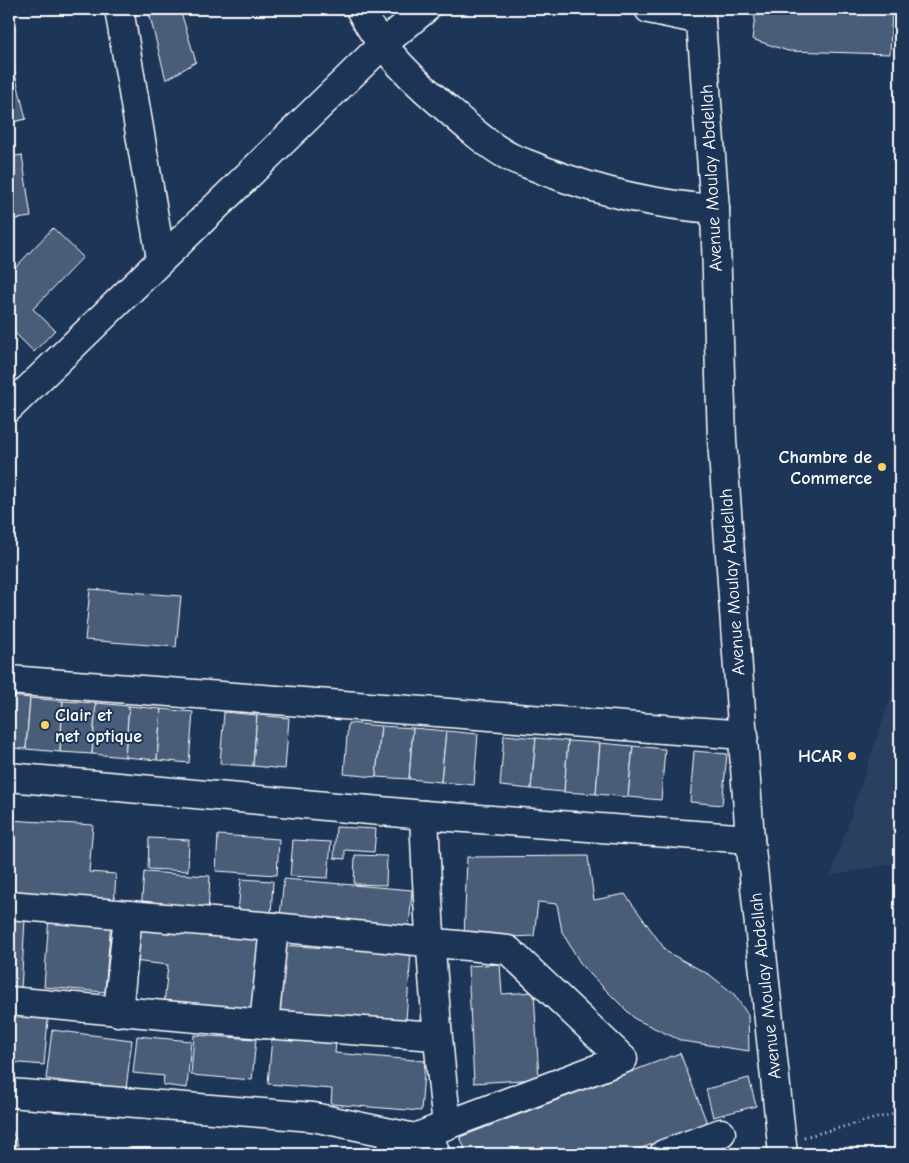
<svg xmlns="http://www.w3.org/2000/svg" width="909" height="1163" viewBox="0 0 909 1163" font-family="'Comic Neue',sans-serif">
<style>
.built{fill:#2a4161}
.building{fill:#4a5d79;stroke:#fff}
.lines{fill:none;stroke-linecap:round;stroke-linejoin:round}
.minor-casing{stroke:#fff;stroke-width:31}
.major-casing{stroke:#fff;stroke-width:31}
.path{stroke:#fff;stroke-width:3;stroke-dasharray:1 4;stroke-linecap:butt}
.minor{stroke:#1d3557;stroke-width:28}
.major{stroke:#1d3557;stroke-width:28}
.poi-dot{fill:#ffd166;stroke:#1d3557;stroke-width:2}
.labels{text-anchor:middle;stroke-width:4;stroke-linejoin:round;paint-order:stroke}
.street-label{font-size:18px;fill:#fff;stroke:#1d3557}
.poi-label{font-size:18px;font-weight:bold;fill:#fff;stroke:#1d3557;text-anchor:end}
</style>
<rect width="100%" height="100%" fill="#1d3557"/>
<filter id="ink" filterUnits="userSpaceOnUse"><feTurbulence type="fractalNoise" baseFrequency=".02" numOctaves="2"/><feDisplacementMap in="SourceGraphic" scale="10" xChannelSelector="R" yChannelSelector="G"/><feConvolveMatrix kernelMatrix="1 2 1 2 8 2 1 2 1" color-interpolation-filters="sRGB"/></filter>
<g filter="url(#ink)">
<path class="built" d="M900 669V862L831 876 859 790Z"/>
<g class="building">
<path d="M148 9H180L196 62 166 80Z"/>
<path d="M756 9H892L890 54 788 51 752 39Z"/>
<path d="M9 49 26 119 9 123Z"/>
<path d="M22 155 31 217 9 220V157Z"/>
<path d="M53 228 83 257 33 309 55 330 34 352 9 327V274Z"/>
<path d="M90 589 181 596 176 647 85 640Z"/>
<path d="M9 696 30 698 26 749 9 748Z"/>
<path d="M30 698 63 701 60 752 26 749Z"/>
<path d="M63 701 96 703 92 754 60 752Z"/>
<path d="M96 703 129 706 125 757 92 754Z"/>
<path d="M129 706 161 709 157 760 125 757Z"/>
<path d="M161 709 193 712 189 763 157 760Z"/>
<path d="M224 712 257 715 253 766 220 764Z"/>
<path d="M257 715 289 718 285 769 253 766Z"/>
<path d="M348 723 381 726 376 777 344 774Z"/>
<path d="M381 726 413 728 409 779 376 777Z"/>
<path d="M413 728 446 731 441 782 409 779Z"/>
<path d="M446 731 478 734 474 785 441 782Z"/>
<path d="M504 735 536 738 531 789 500 786Z"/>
<path d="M536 738 568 741 564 792 531 789Z"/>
<path d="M568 741 600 743 596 794 564 792Z"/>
<path d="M600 743 633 746 628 797 596 794Z"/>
<path d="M633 746 665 749 661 800 628 797Z"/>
<path d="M694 751 727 754 722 805 690 802Z"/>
<path d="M9 820 93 825 89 872 116 874 114 906 9 896Z"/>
<path d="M336 827 376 829 374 852 345 850V859L334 858Z"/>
<path d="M218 835 279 839 277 875 216 871Z"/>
<path d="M149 838 189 840 188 871 148 869Z"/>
<path d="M293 840 331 842 328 878 290 876Z"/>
<path d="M355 855 387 856 386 885 354 884Z"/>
<path d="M588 856 594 900 625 894 667 952 710 975 734 994 748 1015 749 1051 682 1041 635 1019 582 966 562 932 557 904 538 902 534 936 464 939 467 857Z"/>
<path d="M144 872 210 876 208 914 141 911Z"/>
<path d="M241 879 273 881 271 915 238 913Z"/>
<path d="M284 879 412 890 409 928 280 916Z"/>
<path d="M49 916 111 921 105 992 44 987Z"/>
<path d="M9 918 25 919 21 990 9 989Z"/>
<path d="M136 924 268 937 260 1014 164 1005 168 965 133 961Z"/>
<path d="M279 945 411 953 406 1020 274 1012Z"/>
<path d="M500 964 502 994 534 992 539 1079 474 1083 468 966Z"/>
<path d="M9 1015 48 1019 44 1065 9 1062Z"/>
<path d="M52 1030 132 1040 126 1089 46 1079Z"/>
<path d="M194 1035 256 1039 252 1080 191 1075Z"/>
<path d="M137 1036 191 1041 187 1088 163 1085 164 1076 133 1073Z"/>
<path d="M272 1037 336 1042 335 1053 425 1061 421 1111 331 1104 332 1089 268 1084Z"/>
<path d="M680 1053 707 1123 626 1154H467L460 1137Z"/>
<path d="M749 1078 756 1106 713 1117 706 1089Z"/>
<path d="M9 1124 18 1145 9 1148 11 1154H9Z"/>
</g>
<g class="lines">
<g class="minor-casing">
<g id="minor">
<path d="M119 9 161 259"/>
<path d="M360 9C377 44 409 76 438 101 460 120 484 143 510 157 521 162 534 166 545 171 600 192 656 205 715 209"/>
<path d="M649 9 701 20"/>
<path d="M9 408 383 44 425 9"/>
<path d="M9 680 744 735"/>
<path d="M9 777 424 815 750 839"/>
<path d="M9 905 274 927 508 950 623 1059 447 1125"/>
<path d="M9 1001 264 1024 436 1036"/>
<path d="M118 1012 128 915"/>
<path d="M264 1024 274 927"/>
<path d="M10 1093 313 1117 415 1138"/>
<path d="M428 1133 436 1154"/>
<path d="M389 1154 415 1138 447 1125C435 1022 428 919 424 815"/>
<path d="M664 1154 721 1133"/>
</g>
</g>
<g class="major-casing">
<path id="major" d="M700 9 715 209 722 440 750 839 783 1154"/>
</g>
<path class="path" d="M804 1137 900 1112"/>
<use href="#minor" class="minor"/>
<use href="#major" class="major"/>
</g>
</g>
<g class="poi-dot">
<circle cx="882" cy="467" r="5"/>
<circle cx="45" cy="725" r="5"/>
<circle cx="852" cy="756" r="5"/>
</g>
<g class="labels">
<g class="street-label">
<text transform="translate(711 178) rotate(-93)" y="6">Avenue Moulay Abdellah</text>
<text transform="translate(732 582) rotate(-94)" y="6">Avenue Moulay Abdellah</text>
<text transform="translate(765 986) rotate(-96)" y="6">Avenue Moulay Abdellah</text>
</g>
<g class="poi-label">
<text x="872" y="463">Chambre de<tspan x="872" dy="21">Commerce</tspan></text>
<text x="55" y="721" text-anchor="start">Clair et<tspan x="55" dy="21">net optique</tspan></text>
<text x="842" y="762">HCAR</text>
</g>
</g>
<rect width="909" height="1163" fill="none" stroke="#1d3557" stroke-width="30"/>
<rect x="15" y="15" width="879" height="1133" fill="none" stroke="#fff" stroke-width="2" filter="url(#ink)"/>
</svg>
